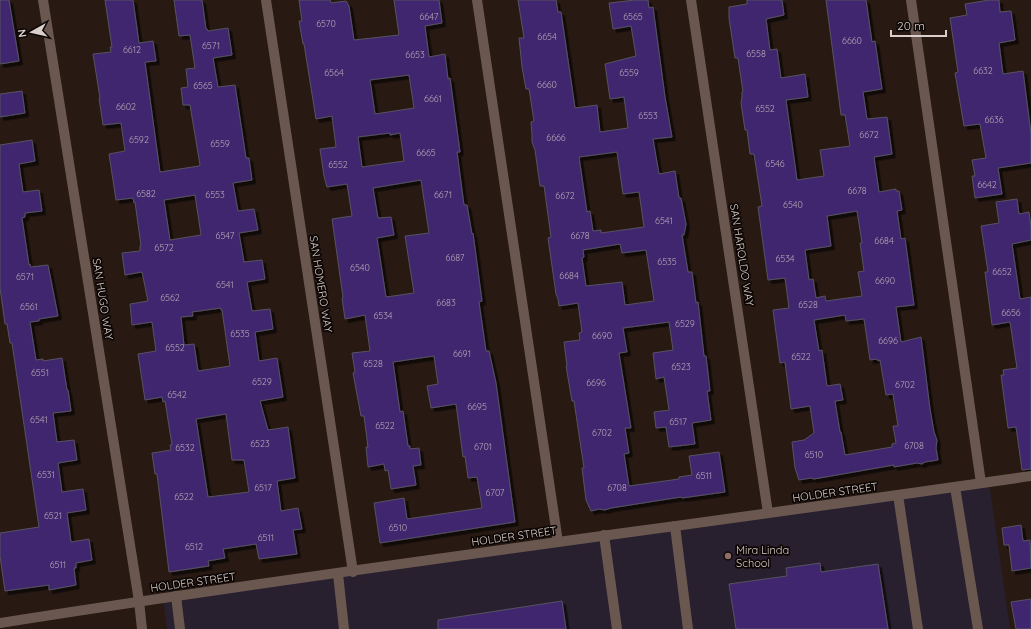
<svg xmlns="http://www.w3.org/2000/svg" width="1031" height="629" viewBox="0 0 1031 629" font-family="Quicksand,sans-serif">
<style>
.commercial{fill:#29202f}
.building{fill:#41276e;stroke:#565262;fill-rule:evenodd;filter:url(#shadow)}
.lines{fill:none;stroke-linecap:round;stroke-linejoin:round}
.minor{stroke:#6a5850;stroke-width:10}
.education-dot{fill:#8d6e63;stroke:#0c0604;stroke-width:1.5}
.labels{text-anchor:middle;stroke-width:3.5;stroke-linejoin:round;paint-order:stroke}
.number-label{font-size:9px;fill:#b4a5b4}
.street-label{font-size:11px;fill:#dacfcb;stroke:#0c0604}
.poi-label{font-size:11px;fill:#dacfcb;stroke:#0c0604;text-anchor:start}
</style>
<defs>
<filter id="shadow"><feDropShadow dx="3.5" dy="3.5" stdDeviation="0" flood-color="#0009"/></filter>
</defs>
<rect width="100%" height="100%" fill="#281913"/>
<path class="commercial" d="M989 482 1010 629H167L163 598Z"/>
<g class="building">
<path d="M0 0H9L19 61 0 64Z"/>
<path d="M105 0H133L139 43 153 41 156 61 145 62 160 172 199 166 200 165 190 105H183L181 88 188 87 186 69 195 68 190 35 179 36 174 0H202L206 29H207L208 31 228 28 232 55 213 58 218 87 235 85 246 158H249L252 180 233 183 238 211 254 209 258 230 239 233 244 262 262 260 265 279 247 282 252 311 270 309 273 329 255 332 259 361 277 358 283 397 260 401 268 430 288 427 295 478 277 481 281 511 298 508 302 529 293 530 297 554 259 559 256 544 223 549 225 558 208 561 209 566 169 572 157 474H155L152 453 171 450 170 445H172L165 401 163 402 162 397 145 400 138 354 156 351 152 322 132 325 130 304 148 301 142 272 125 275 122 253 140 251V246H141L135 202 134 203 133 198 116 200 109 154 125 151 121 123 103 125 99 98H100L93 54 111 52 110 47H112ZM195 195 201 235 170 240 164 200ZM221 308V310H222L230 366 198 371 194 344 184 345 181 317 193 316 192 312ZM226 414 232 460H244L249 492 208 497 196 419Z"/>
<path d="M299 0H330L331 3 346 1 349 6 354 40 399 35 394 0H439L442 23 425 26 429 57 445 54 448 79 450 78 460 152H457L464 205H467L472 234 473 233 482 301 479 302 486 351H489L496 383 515 522 380 543 374 503 404 498 407 519 482 508 477 477 468 478 465 456 463 457 456 404 431 408 427 386 438 384 434 356 393 362 400 412 403 411 408 446H410V449L419 448 421 465 413 466 416 485 391 489 388 470 385 471 384 464 368 467 366 447H368L364 416H361L353 373 355 372 352 353 370 351 365 315 345 319 342 298 343 297 332 219 352 216 347 184 327 187 324 176 320 149 336 147 332 116 316 119 304 44H303L299 21H302ZM409 75 414 108 375 114 370 80ZM390 133V135L400 133 404 161 362 167 358 137ZM421 180 429 233 405 236 414 293 386 297 377 238 394 235 391 217 378 218 373 188Z"/>
<path d="M518 0H556L558 12H561L575 108 597 105 600 132 628 128 624 97 610 99 605 64 636 56 631 26 613 29 609 3 635 0H648L649 8 653 7 665 97 672 137 653 139 659 174 675 171 679 198H681L686 224 684 235H682L688 272H692L696 303 698 302 704 356H706L710 391H707L711 420 692 423 695 444 669 447 666 427 656 428 654 412 669 410 664 377 656 379 653 353 673 350 669 322 623 328 627 352 619 353 631 428H625L629 453 624 454 629 486 679 479V477L692 475 689 456 719 452 725 492 682 498 681 497 611 508 605 510 599 509 591 511 586 500 582 468H584L574 401H572L566 366H567L564 342 580 340 579 333 582 332 578 303 559 306 558 299 556 294 548 238 551 237 544 186H540L535 150 532 142V134L531 122 534 121 529 89H526L522 67 519 38H524ZM617 152 623 194 639 192 644 227 601 233V230L593 231 590 211 587 212 579 157ZM620 244 622 253 646 250 654 301 625 305 622 282 586 286 582 258 584 257 583 250Z"/>
<path d="M747 0H782L784 15 766 19 770 50 777 49 781 78 805 74 808 97 786 100 797 180 824 176 820 150 850 146 845 115H841L826 0H866L872 42 875 41 882 89 863 92 867 119 887 117 892 154 874 157 879 192 896 189V191H899L902 210 897 211 901 239 905 238 914 305 896 307 901 342 921 337 930 409 934 432 937 440 936 448 938 460 925 462 922 464 917 463 894 467V465L814 479 811 478 799 480 795 468 792 442 804 440 814 433 810 406 791 409 785 362 780 363 773 310 789 308 785 278 768 280 758 207 762 206 754 154H750L747 130H745L741 103 742 97V92H743L738 58H735L729 18V7L747 4ZM857 211 862 243H860L864 271 858 272 862 296 826 301 825 296 816 298 813 279 809 280 805 250 831 246 827 216ZM845 315 846 321 864 319 870 360 877 359 878 361 880 360 886 395 893 394 898 426H893L896 443 892 444V447L845 455 841 432H840L835 401 843 400 840 384 827 386 822 350 819 351 814 320Z"/>
<path d="M989 0H999L1000 12 1011 11 1015 40 999 43 1003 74 1023 71 1031 134V163L998 168 1002 194 975 198 972 176H975L972 160 986 158 980 124 964 126 955 73 958 72 950 18 967 15 965 4Z"/>
<path d="M22 91 25 113 0 117V94Z"/>
<path d="M32 140 35 161 19 164 23 192 39 190 42 211 25 213V217L22 218 29 265 30 264 31 267 48 265 58 316 39 319V321L30 322 36 360 43 359V361L62 358 67 390H68L71 411 53 413 57 442 74 440 77 460 58 463 62 492 83 489 86 510 67 513 71 542 89 539 92 560 76 563V568H74L76 585 49 590V585L5 591 0 556V533L39 527 12 343H10L7 324H5L0 288V145Z"/>
<path d="M1017 199 1019 214 1029 212 1031 227V240L1012 244 1020 299 1031 297V469L1022 470 1016 427 1008 428 1001 375H1004L1003 370 1017 368 1010 322 992 325 985 272H988L981 226 999 223 996 202Z"/>
<path d="M1021 525 1023 541 1030 540 1031 568 1012 571 1009 545H1004L1002 528Z"/>
<path d="M820 563 821 572 878 564 888 629H736L729 584 787 576 786 568Z"/>
<path d="M1031 599V629H1016L1011 602Z"/>
<path d="M562 601 566 629H438V620Z"/>
</g>
<g class="lines">
<g class="minor">
<path d="M43 0 139 601 142 629"/>
<path d="M266 0 353 572"/>
<path d="M477 0 558 542"/>
<path d="M691 0 768 513"/>
<path d="M911 0 981 483"/>
<path d="M955 487 978 629"/>
<path d="M898 495 918 629"/>
<path d="M675 526 688 629"/>
<path d="M604 535 617 629"/>
<path d="M338 574 344 629"/>
<path d="M176 596 180 629"/>
<path d="M0 623C343 569 687 526 1031 476"/>
</g>
</g>
<circle class="education-dot" cx="728" cy="556" r="4"/>
<g class="labels">
<g class="number-label">
<text x="429" y="20">6647</text>
<text x="633" y="20">6565</text>
<text x="326" y="27">6570</text>
<text x="547" y="40">6654</text>
<text x="852" y="44">6660</text>
<text x="211" y="49">6571</text>
<text x="132" y="53">6612</text>
<text x="756" y="57">6558</text>
<text x="415" y="58">6653</text>
<text x="983" y="74">6632</text>
<text x="334" y="76">6564</text>
<text x="629" y="76">6559</text>
<text x="547" y="88">6660</text>
<text x="203" y="89">6565</text>
<text x="433" y="102">6661</text>
<text x="126" y="110">6602</text>
<text x="765" y="112">6552</text>
<text x="648" y="119">6553</text>
<text x="994" y="123">6636</text>
<text x="869" y="138">6672</text>
<text x="556" y="141">6666</text>
<text x="139" y="143">6592</text>
<text x="220" y="147">6559</text>
<text x="426" y="156">6665</text>
<text x="775" y="167">6546</text>
<text x="338" y="168">6552</text>
<text x="987" y="188">6642</text>
<text x="857" y="194">6678</text>
<text x="146" y="197">6582</text>
<text x="215" y="198">6553</text>
<text x="443" y="198">6671</text>
<text x="565" y="199">6672</text>
<text x="793" y="208">6540</text>
<text x="664" y="224">6541</text>
<text x="225" y="239">6547</text>
<text x="580" y="239">6678</text>
<text x="884" y="244">6684</text>
<text x="164" y="251">6572</text>
<text x="455" y="261">6687</text>
<text x="785" y="262">6534</text>
<text x="667" y="265">6535</text>
<text x="360" y="271">6540</text>
<text x="1002" y="275">6652</text>
<text x="569" y="279">6684</text>
<text x="25" y="280">6571</text>
<text x="885" y="284">6690</text>
<text x="225" y="288">6541</text>
<text x="170" y="301">6562</text>
<text x="446" y="306">6683</text>
<text x="808" y="308">6528</text>
<text x="29" y="310">6561</text>
<text x="1011" y="316">6656</text>
<text x="383" y="319">6534</text>
<text x="685" y="327">6529</text>
<text x="240" y="337">6535</text>
<text x="602" y="339">6690</text>
<text x="888" y="344">6696</text>
<text x="175" y="351">6552</text>
<text x="462" y="357">6691</text>
<text x="801" y="360">6522</text>
<text x="373" y="367">6528</text>
<text x="681" y="370">6523</text>
<text x="40" y="376">6551</text>
<text x="262" y="385">6529</text>
<text x="596" y="386">6696</text>
<text x="905" y="388">6702</text>
<text x="177" y="398">6542</text>
<text x="477" y="410">6695</text>
<text x="39" y="423">6541</text>
<text x="678" y="425">6517</text>
<text x="385" y="429">6522</text>
<text x="602" y="436">6702</text>
<text x="260" y="447">6523</text>
<text x="914" y="449">6708</text>
<text x="483" y="450">6701</text>
<text x="185" y="451">6532</text>
<text x="814" y="458">6510</text>
<text x="46" y="478">6531</text>
<text x="704" y="479">6511</text>
<text x="263" y="491">6517</text>
<text x="617" y="491">6708</text>
<text x="495" y="496">6707</text>
<text x="184" y="500">6522</text>
<text x="53" y="519">6521</text>
<text x="398" y="531">6510</text>
<text x="266" y="541">6511</text>
<text x="194" y="550">6512</text>
<text x="58" y="568">6511</text>
</g>
<g class="street-label">
<text transform="translate(742 255) rotate(81)" y="4">SAN HAROLDO WAY</text>
<text transform="translate(321 284) rotate(81)" y="4">SAN HOMERO WAY</text>
<text transform="translate(103 299) rotate(81)" y="4">SAN HUGO WAY</text>
<text transform="translate(835 492) rotate(-8)" y="4">HOLDER STREET</text>
<text transform="translate(514 536) rotate(-8)" y="4">HOLDER STREET</text>
<text transform="translate(193 582) rotate(-8)" y="4">HOLDER STREET</text>
</g>
<g class="poi-label">
<text x="736" y="554">Mira Linda<tspan x="736" dy="13">School</tspan></text>
</g>
</g>
<g transform="translate(32 32) rotate(262)" stroke="#0c0604" stroke-width="3" paint-order="stroke">
<path d="M0-3L7 15L0 10L-7 15Z" fill="#dacfcb"/>
<text y="-6" font-size="11" font-weight="bold" text-anchor="middle" fill="#dacfcb">N</text>
</g>
<path d="M891 30v6h55v-6" fill="none" stroke="#dacfcb" stroke-width="2"/>
<text x="897" y="30" font-size="12" fill="#dacfcb" stroke="#0c0604" stroke-width="3" paint-order="stroke">20 m</text>
</svg>
